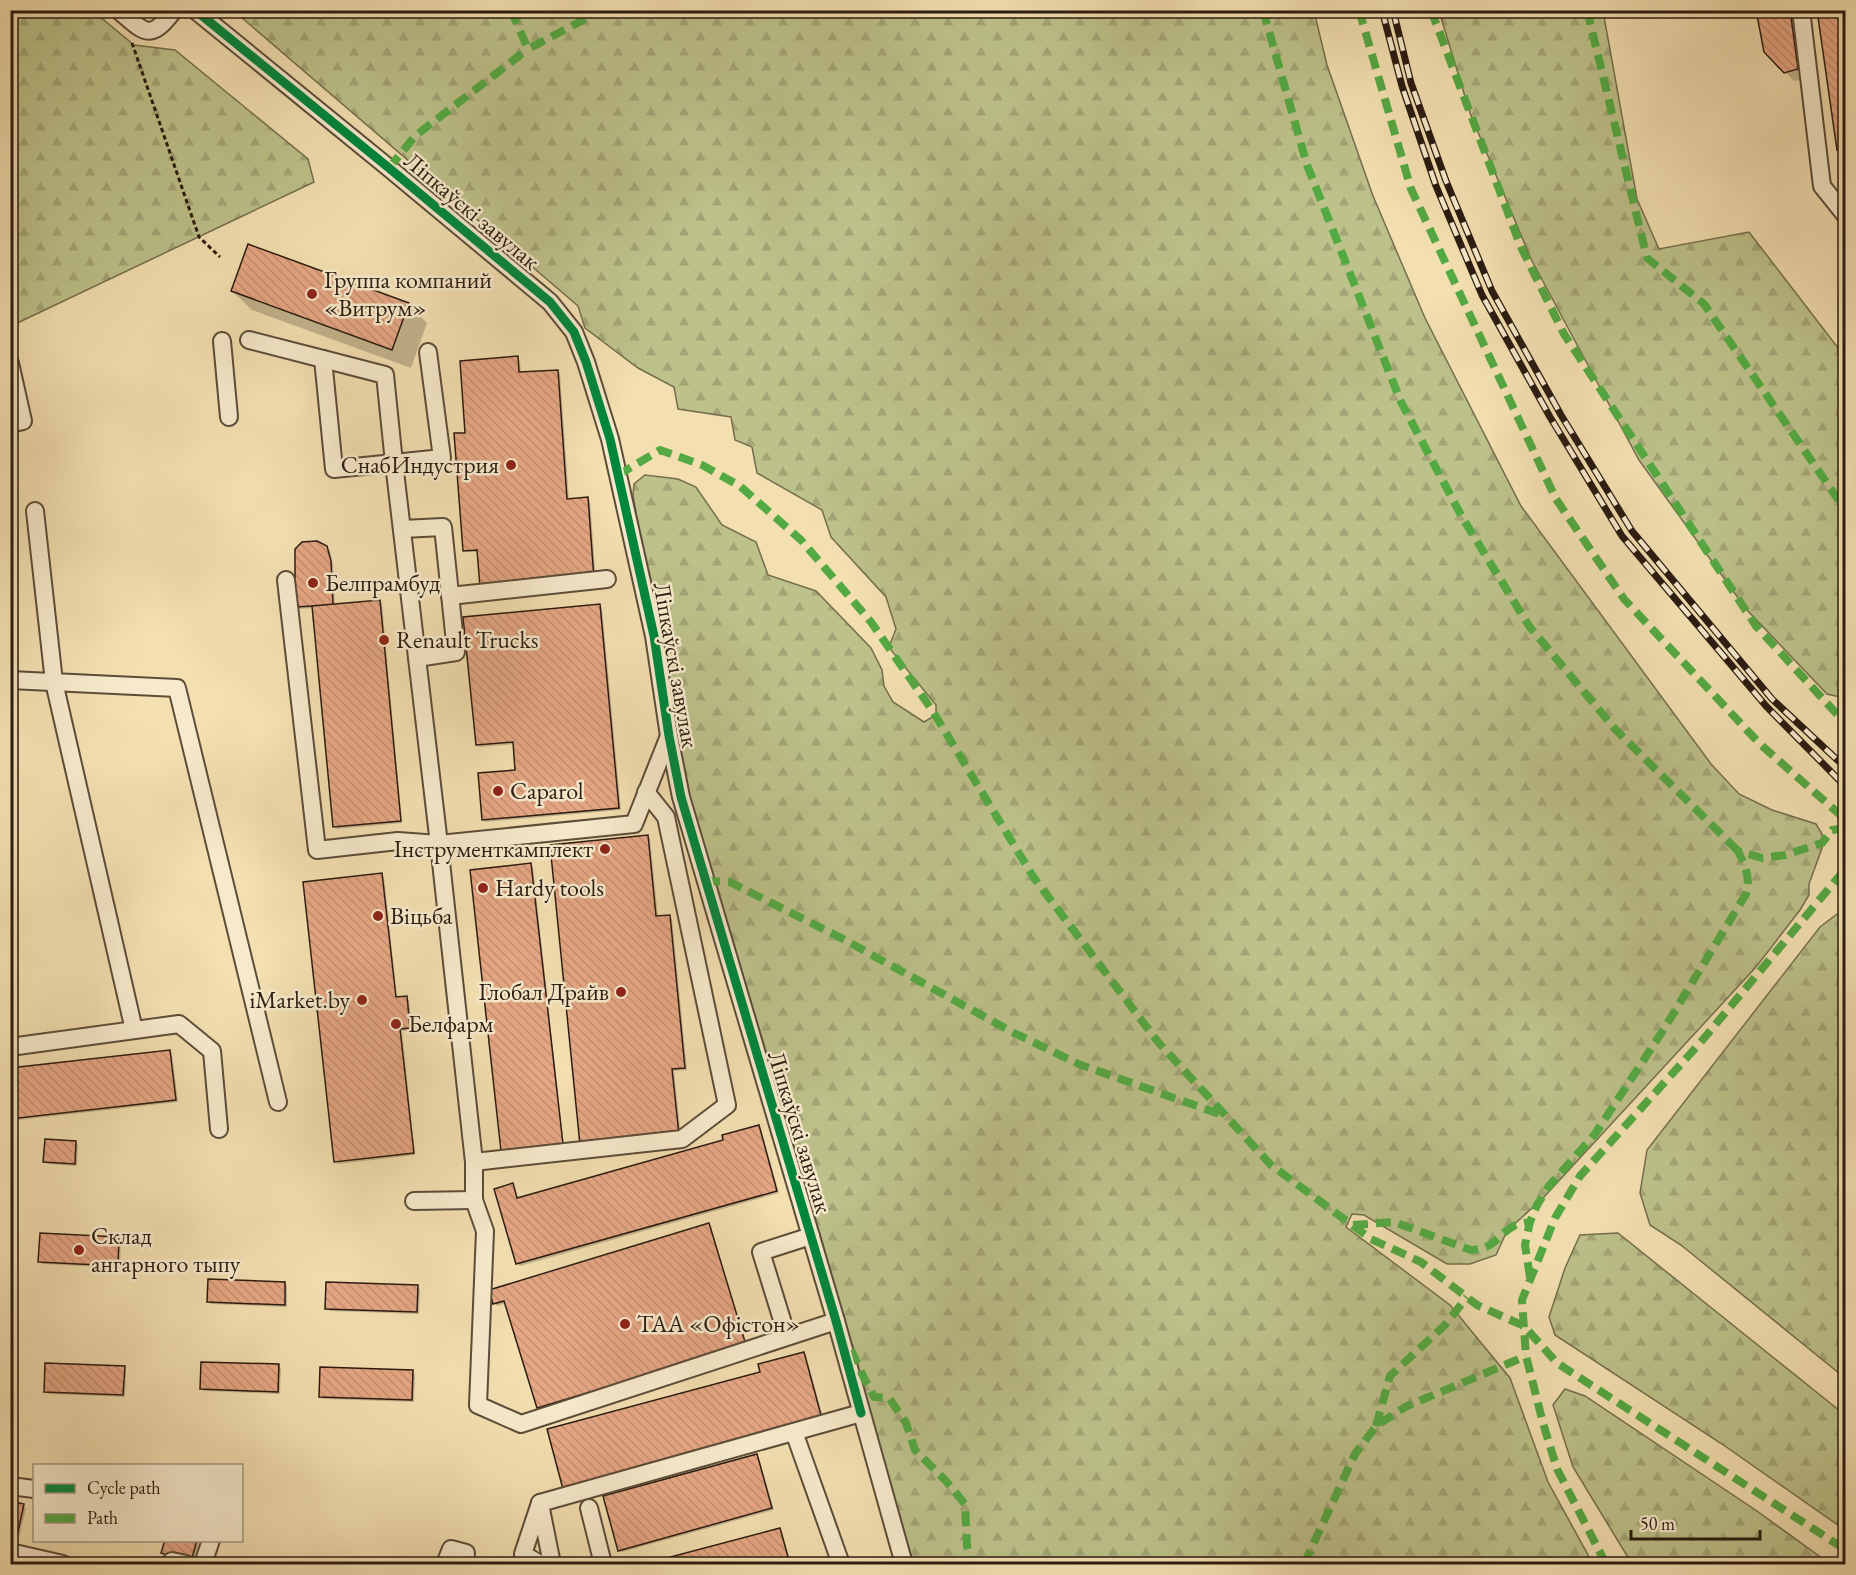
<svg xmlns="http://www.w3.org/2000/svg" width="1856" height="1575" viewBox="0 0 1856 1575" font-family="'EB Garamond',serif">
<style>
.forest{fill:url(#forest-firs);stroke:#746e4d;stroke-width:1.5}
.shadow{fill:#0003}
.building{fill:url(#building-back-hatch);stroke:#2a1b10;stroke-width:1.5}
.lines{fill:none;stroke-linecap:round;stroke-linejoin:round}
.minor-casing{stroke:#5c4c38;stroke-width:20}
.path{stroke:#2a1b10;stroke-width:3;stroke-dasharray:4.5 3;stroke-linecap:butt}
.minor{stroke:#f7eacc;stroke-width:16}
.rail-casing{stroke:#2a1b10;stroke-width:7}
.rail{stroke:#f7eacc;stroke-width:4.5;stroke-dasharray:14;stroke-linecap:butt}
.quiet{stroke:#53a942;stroke-width:8;stroke-dasharray:15 8;stroke-linecap:butt}
.cycleway-casing{stroke:#f7eacc;stroke-width:13}
.cycleway{stroke:#00873e;stroke-width:9}
.poi-dot{fill:#8f2418;stroke:#f7eacc;stroke-width:2}
.labels{text-anchor:middle;stroke-width:5;stroke-linejoin:round;paint-order:stroke}
.street-label{font-size:24px;fill:#2a1b10;stroke:#f7eacc}
.poi-label{font-size:24px;fill:#2a1b10;stroke:#f7eacc;text-anchor:start}
</style>
<defs>
<pattern id="forest-firs" width="22" height="20" patternUnits="userSpaceOnUse" patternTransform="scale(1.5)"><rect width="22" height="20" fill="#bdc18a"/><path d="M5 1l3.5 6h-7zM16 11l3.5 6h-7z" fill="#a3a576"/></pattern>
<pattern id="building-back-hatch" width="6" height="6" patternUnits="userSpaceOnUse" patternTransform="scale(1.5)"><rect width="6" height="6" fill="#e6a784"/><path d="M-1 5l2 2M0 0l6 6M5-1l2 2" fill="none" stroke="#c58f71"/></pattern>
</defs>
<rect width="100%" height="100%" fill="#f3dfb0"/>
<filter id="stains"><feTurbulence type="fractalNoise" baseFrequency=".00333" numOctaves="4"/><feColorMatrix values="0 0 0 0 .2 0 0 0 0 .09 0 0 0 0 .02 0 0 0 .5 -.17"/></filter>
<radialGradient id="worn" r=".72"><stop offset=".6" stop-color="#630" stop-opacity="0"/><stop offset="1" stop-color="#630" stop-opacity=".3"/></radialGradient>
<g class="forest">
<path d="M11 10 93 11 134 45 175 50 308 159 314 182 11 326Z"/>
<path d="M234 11H1314L1327 65 1373 196 1425 318 1521 506 1711 764 1739 794 1772 810 1816 824 1822 834V848L1809 884V895L1800 910 1756 967 1544 1197 1507 1231 1496 1255 1470 1264H1447L1364 1215 1352 1214 1346 1227 1450 1305 1510 1378 1548 1482 1593 1564H911L678 760 633 495 634 484 645 475 678 479 696 487 722 525 756 542 768 575 816 591 871 648 882 670 884 686 893 702 924 722 936 715V705L891 650 890 644 896 629 886 597 831 537 822 510 757 473 752 447 735 440 731 417 678 409 674 387 638 368 585 328 578 306Z"/>
<path d="M1439 11H1603L1637 199 1659 249 1749 232 1845 357V698L1827 694 1746 609 1639 460 1531 259 1470 113Z"/>
<path d="M1845 908V1378L1681 1245 1650 1225 1640 1193 1647 1150 1820 927Z"/>
<path d="M1618 1233 1845 1415V1530L1722 1444 1555 1335 1549 1317 1565 1268 1580 1235Z"/>
<path d="M1565 1389 1585 1396 1757 1511 1830 1564H1632L1573 1467 1553 1405Z"/>
</g>
<g class="shadow">
<path d="M1757 10H1798L1807 79 1794 81 1766 52Z"/>
<path d="M1846 10V155H1844L1838 149Z"/>
<path d="M232 291 408 304 427 323 411 368 252 310Z"/>
<path d="M517 358 520 361 521 374 557 371 560 374 569 500 588 498 590 501 596 581 478 552H467L464 550 467 434Z"/>
<path d="M327 548 330 551 333 565 335 606 379 602 382 604 402 823 337 829 335 827 314 608 299 609 296 606Z"/>
<path d="M599 605 602 608 621 810 486 822 483 820 516 771 515 744 480 747 477 745Z"/>
<path d="M648 836 650 839 658 917 669 916 672 919 687 1070 674 1071 681 1137 584 1147Z"/>
<path d="M531 864 533 867 564 1147 505 1153Z"/>
<path d="M382 875 384 877 397 998H406L409 1000 412 1030 402 1031 415 1155 338 1164 336 1161Z"/>
<path d="M170 1051 172 1054 178 1102 10 1121V1069Z"/>
<path d="M758 1126 761 1129 779 1193 520 1266 517 1263 513 1185 519 1200 725 1142Z"/>
<path d="M76 1143 78 1145 77 1166 48 1164 45 1162Z"/>
<path d="M709 1225 711 1227 747 1347 540 1410 538 1407 506 1303 497 1306 495 1303Z"/>
<path d="M118 1239 121 1241 120 1268 42 1264 40 1262Z"/>
<path d="M285 1283 287 1286V1307L211 1304 208 1302Z"/>
<path d="M417 1287 420 1289 419 1314 330 1311 327 1309Z"/>
<path d="M804 1354 806 1356 823 1417 762 1373Z"/>
<path d="M278 1366 281 1368 280 1394 204 1391 202 1389Z"/>
<path d="M124 1368 126 1370 125 1397 48 1394 46 1391Z"/>
<path d="M412 1371 415 1374 414 1402 323 1399 320 1396Z"/>
<path d="M757 1455 759 1458 774 1510 622 1552 619 1550Z"/>
<path d="M10 1503 23 1506 26 1508 18 1543 10 1541Z"/>
<path d="M780 1529 782 1532 791 1564H648Z"/>
<path d="M166 1540H200L193 1563 165 1555 163 1552Z"/>
</g>
<g class="building">
<path d="M1756 10H1790L1798 69 1784 73 1764 52Z"/>
<path d="M1817 10H1846V148L1837 150Z"/>
<path d="M248 244 409 303 392 350 231 291Z"/>
<path d="M518 356 519 372 558 370 567 499 588 497 594 579 480 587 477 550 463 551 454 433H465L460 361Z"/>
<path d="M317 541 327 546 331 561 333 605 295 607V549L302 542Z"/>
<path d="M380 600 401 821 333 827 312 606Z"/>
<path d="M600 604 619 808 482 820 478 773 515 770 513 742 476 745 463 617Z"/>
<path d="M648 835 656 916 670 915 685 1068 672 1069 679 1135 580 1145 550 845Z"/>
<path d="M531 863 563 1144 501 1151 470 870Z"/>
<path d="M382 873 396 997 407 996 410 1028 400 1029 414 1153 334 1162 303 882Z"/>
<path d="M170 1050 176 1100 10 1119V1068Z"/>
<path d="M759 1125 777 1191 516 1264 494 1189 513 1183 517 1198 723 1140 722 1135Z"/>
<path d="M45 1139 76 1141 75 1164 43 1162Z"/>
<path d="M709 1223 746 1345 537 1408 504 1301 493 1304 489 1290Z"/>
<path d="M40 1233 119 1237 118 1266 38 1262Z"/>
<path d="M208 1279 285 1282V1305L207 1302Z"/>
<path d="M326 1282 418 1285 417 1312 325 1309Z"/>
<path d="M804 1352 822 1419 563 1489 547 1429 760 1372 758 1364Z"/>
<path d="M201 1362 279 1364 278 1392 200 1389Z"/>
<path d="M45 1363 125 1366 123 1395 44 1392Z"/>
<path d="M320 1367 413 1370 412 1400 319 1397Z"/>
<path d="M757 1454 772 1508 618 1551 603 1496Z"/>
<path d="M10 1501 24 1504 16 1541 10 1540Z"/>
<path d="M780 1528 790 1564H644Z"/>
<path d="M165 1540H197L191 1562 161 1553Z"/>
</g>
<g class="lines">
<g class="minor-casing">
<g id="minor">
<path d="M118 10C145 33 150 42 174 10"/>
<path d="M195 10 389 168 550 302 574 332 586 362 610 439 654 636 669 736 681 797 836 1321 904 1564"/>
<path d="M1801 10 1822 186 1846 216"/>
<path d="M249 340 323 359 334 469 394 463 439 844 474 1162V1200L485 1231 478 1405 521 1424 836 1321"/>
<path d="M222 341 229 417"/>
<path d="M323 359 385 375 394 463 442 458 428 352"/>
<path d="M10 363 23 421 10 424"/>
<path d="M35 511 54 682 134 1030"/>
<path d="M402 529 443 527 456 652 417 658"/>
<path d="M286 580 317 850 398 841 439 844 634 824 669 736"/>
<path d="M450 596 607 579"/>
<path d="M10 680 177 688 278 1102"/>
<path d="M10 1047 179 1024 212 1051 219 1129"/>
<path d="M474 1162 682 1139 727 1105 666 817 646 792"/>
<path d="M414 1201 474 1200"/>
<path d="M787 1336 761 1252 811 1236"/>
<path d="M794 1432 841 1564"/>
<path d="M10 1486 34 1489"/>
<path d="M540 1503 861 1413"/>
<path d="M540 1504 552 1564"/>
<path d="M589 1508 603 1564"/>
<path d="M10 1552 63 1564"/>
<path d="M169 1564 172 1561 186 1564"/>
<path d="M203 1564 211 1540"/>
<path d="M445 1564 451 1549 466 1553 465 1564"/>
<path d="M540 1564 523 1554 540 1503"/>
</g>
</g>
<path class="path" d="M132 43 199 237 220 257"/>
<use href="#minor" class="minor"/>
<g class="rail-casing">
<g id="rail">
<path d="M1382 10 1402 86 1436 186 1482 295 1550 417 1622 536 1766 706 1846 787"/>
<path d="M1393 10 1411 83 1446 181 1492 291 1561 415 1632 531 1772 699 1846 768"/>
</g>
</g>
<use href="#rail" class="rail"/>
<g class="quiet">
<path d="M511 10 528 49 602 10"/>
<path d="M1263 10 1307 165 1401 402 1462 517 1529 626 1615 729 1738 851"/>
<path d="M1359 10 1411 189 1556 499 1624 599 1760 744 1846 820"/>
<path d="M1431 10 1521 247 1564 334 1756 626 1846 724"/>
<path d="M1587 10 1647 258 1704 304 1846 511"/>
<path d="M389 168 415 136 528 49"/>
<path d="M618 475 660 450 702 465 740 486 801 540 871 622 932 710 1034 878 1158 1042 1271 1165 1371 1239 1421 1262 1477 1305 1524 1326 1557 1363 1846 1550"/>
<path d="M705 881 730 882 841 938 1014 1033 1081 1065 1225 1116"/>
<path d="M1353 1225 1394 1222 1471 1250C1496 1248 1494 1238 1512 1227 1517 1224 1524 1223 1530 1222"/>
<path d="M1530 1277 1525 1245 1530 1222 1537 1205 1549 1186 1595 1134 1662 1032 1746 894C1751 877 1745 866 1738 851L1762 858 1785 855 1822 843 1832 830 1846 828"/>
<path d="M851 1350 863 1376 874 1397 889 1398 906 1423 915 1450 946 1481 965 1504 967 1546 972 1564"/>
<path d="M1376 1426 1390 1376 1445 1325 1467 1297"/>
<path d="M1304 1564 1355 1454 1376 1426 1405 1407 1526 1356"/>
<path d="M1606 1564 1557 1469 1543 1423 1526 1356 1522 1300 1555 1218 1580 1176 1700 1043 1846 868"/>
</g>
<g class="cycleway-casing">
<path id="cycleway" d="M195 10 389 168 550 302 574 332 586 362 610 439 654 636 669 736 681 797 836 1321 861 1413"/>
</g>
<use href="#cycleway" class="cycleway"/>
</g>
<g class="poi-dot">
<circle cx="312" cy="294" r="6"/>
<circle cx="511" cy="465" r="6"/>
<circle cx="313" cy="583" r="6"/>
<circle cx="384" cy="640" r="6"/>
<circle cx="498" cy="791" r="6"/>
<circle cx="605" cy="849" r="6"/>
<circle cx="483" cy="888" r="6"/>
<circle cx="378" cy="916" r="6"/>
<circle cx="621" cy="992" r="6"/>
<circle cx="362" cy="1000" r="6"/>
<circle cx="396" cy="1024" r="6"/>
<circle cx="79" cy="1250" r="6"/>
<circle cx="625" cy="1324" r="6"/>
</g>
<g class="labels">
<g class="street-label">
<text transform="translate(472 211) rotate(40)" y="8">Ліпкаўскі завулак</text>
<text transform="translate(676 665) rotate(80)" y="8">Ліпкаўскі завулак</text>
<text transform="translate(800 1132) rotate(73)" y="8">Ліпкаўскі завулак</text>
</g>
<g class="poi-label">
<text x="324" y="288">Группа компаний<tspan x="324" dy="28">«Витрум»</tspan></text>
<text x="499" y="473" text-anchor="end">СнабИндустрия</text>
<text x="325" y="591">Белпрамбуд</text>
<text x="396" y="648">Renault Trucks</text>
<text x="510" y="799">Caparol</text>
<text x="593" y="857" text-anchor="end">Інструменткамплект</text>
<text x="495" y="896">Hardy tools</text>
<text x="390" y="924">Віцьба</text>
<text x="609" y="1000" text-anchor="end">Глобал Драйв</text>
<text x="350" y="1008" text-anchor="end">iMarket.by</text>
<text x="408" y="1032">Белфарм</text>
<text x="91" y="1244">Склад<tspan x="91" dy="28">ангарного тыпу</tspan></text>
<text x="637" y="1332">ТАА «Офістон»</text>
</g>
</g>
<rect width="1856" height="1575" fill="none" stroke="#f3dfb0" stroke-width="36"/>
<rect x="12" y="12" width="1832" height="1551" fill="none" stroke="#2a1b10" stroke-width="3"/>
<rect x="18" y="18" width="1820" height="1539" fill="none" stroke="#2a1b10" stroke-width="1.5"/>
<rect x="33" y="1464" width="210" height="78" fill="#f7eacc" stroke="#a59781" stroke-width="1.5"/>
<rect x="45" y="1484" width="30" height="9" fill="#00873e" stroke="#a59781" stroke-width="1.5"/>
<text x="87" y="1494" font-size="18" fill="#2a1b10">Cycle path</text>
<rect x="45" y="1514" width="30" height="9" fill="#53a942" stroke="#a59781" stroke-width="1.5"/>
<text x="87" y="1524" font-size="18" fill="#2a1b10">Path</text>
<path d="M1631 1530v9h129v-9" fill="none" stroke="#2a1b10" stroke-width="3"/>
<text x="1640" y="1530" font-size="18" fill="#2a1b10" stroke="#f7eacc" stroke-width="4.5" paint-order="stroke">50 m</text>
<rect width="100%" height="100%" filter="url(#stains)"/>
<rect width="100%" height="100%" fill="url(#worn)"/>
</svg>
